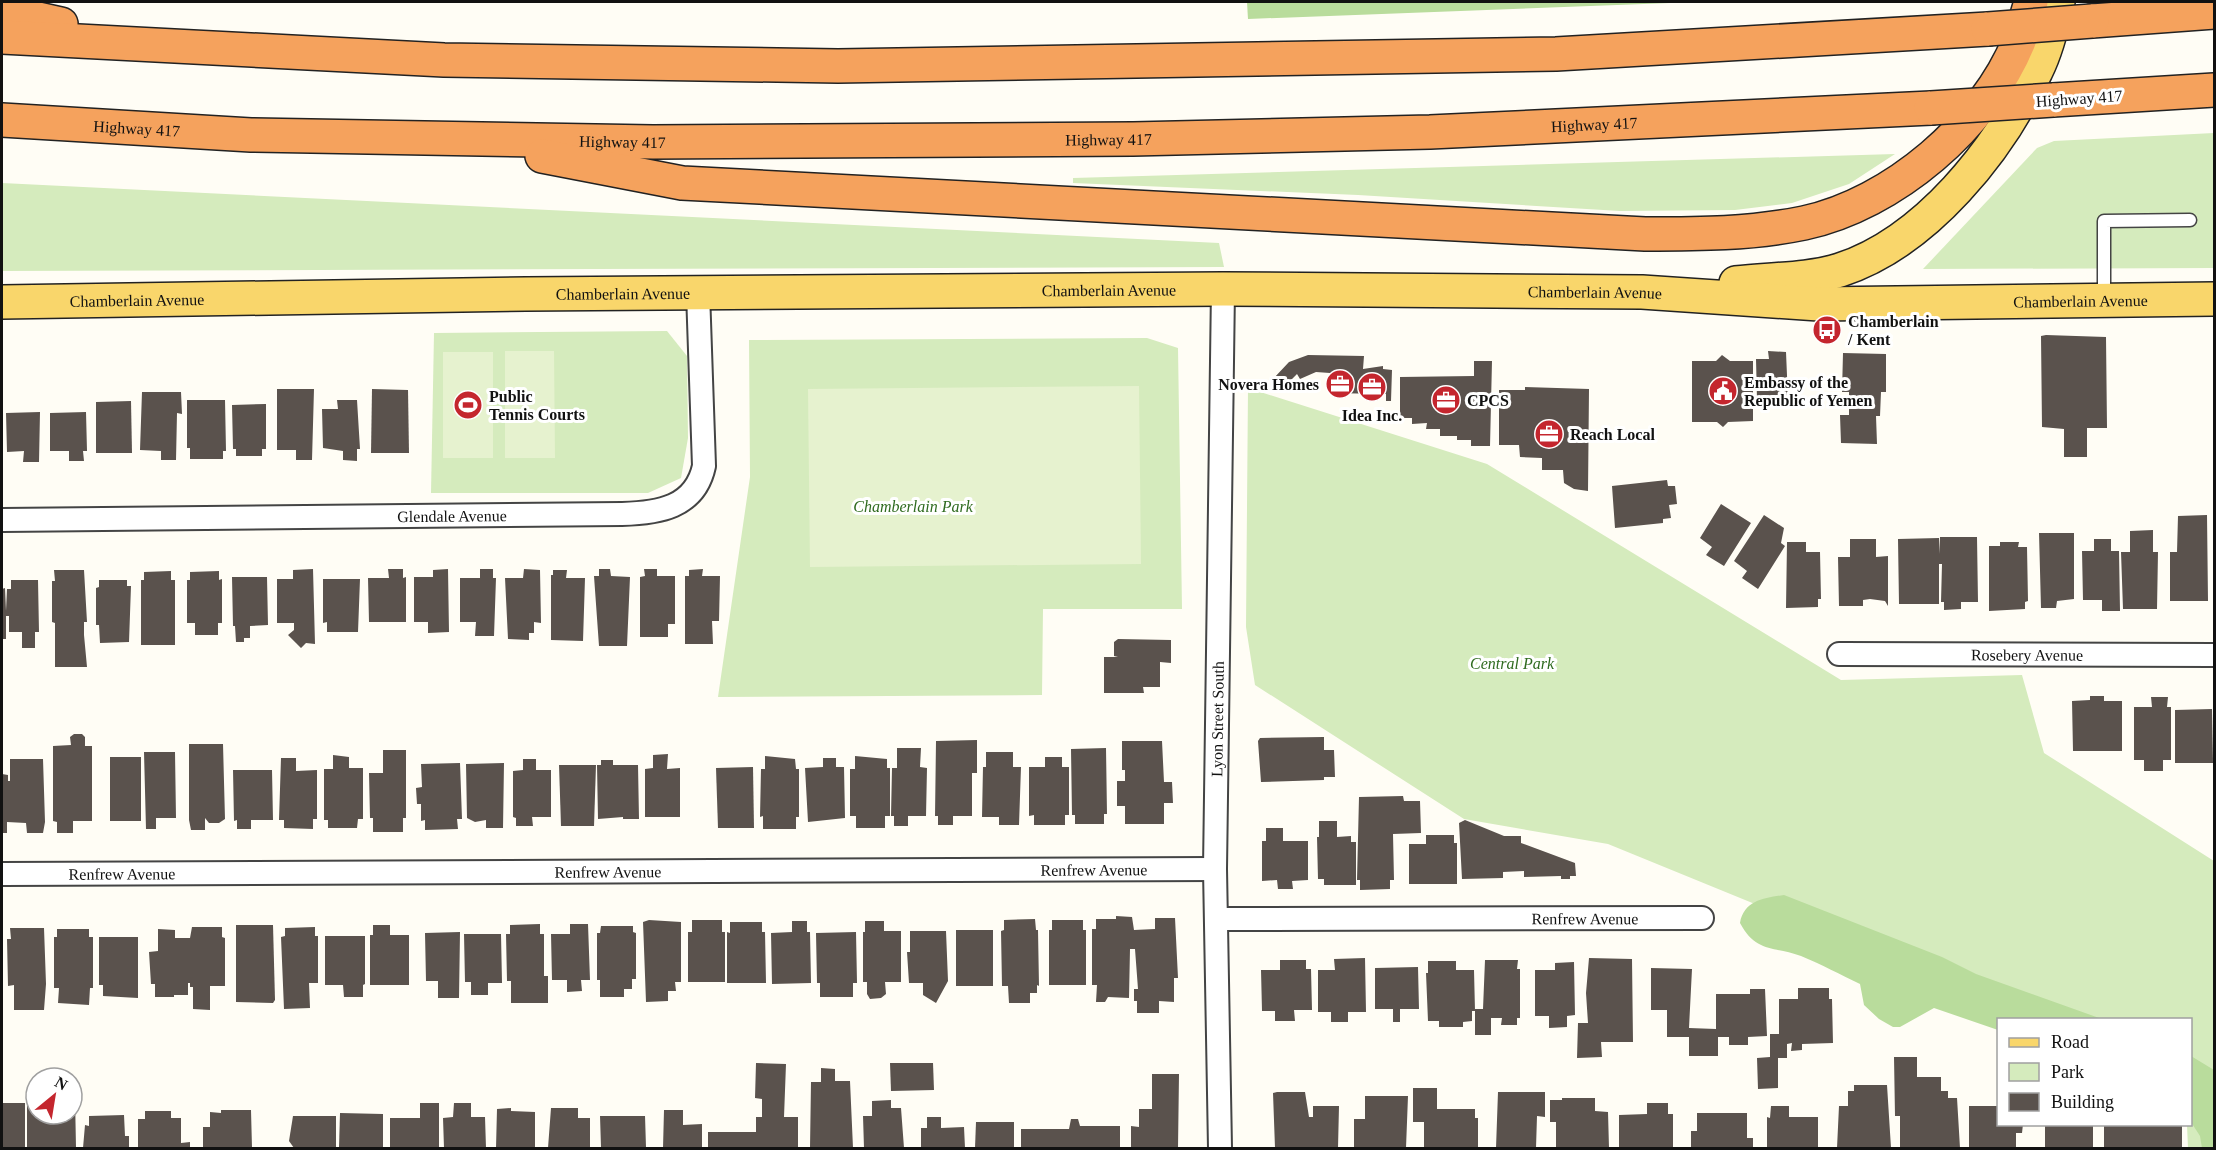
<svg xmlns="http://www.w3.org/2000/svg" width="2216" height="1150" viewBox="0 0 2216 1150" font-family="Georgia,serif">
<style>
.green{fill:#d5ebbd}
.forest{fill:#b9dc9c}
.pitch{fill:#e6f2cf}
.building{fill:#5a524d}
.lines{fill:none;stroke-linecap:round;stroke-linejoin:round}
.service-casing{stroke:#444;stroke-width:15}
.minor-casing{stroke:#444;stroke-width:26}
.primary-casing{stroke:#222;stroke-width:36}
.motorway-casing{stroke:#222;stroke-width:36}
.service{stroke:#fff;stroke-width:12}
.minor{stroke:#fff;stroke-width:22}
.primary{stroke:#f9d66b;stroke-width:33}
.motorway{stroke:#f5a25d;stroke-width:33}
.motorway-bridge-casing{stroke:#222;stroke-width:36;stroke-linecap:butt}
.motorway-bridge{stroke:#f5a25d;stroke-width:33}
.labels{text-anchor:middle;stroke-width:6;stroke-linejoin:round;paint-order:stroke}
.street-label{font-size:16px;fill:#111;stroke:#fff}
.poi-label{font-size:16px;font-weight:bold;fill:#111;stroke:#fff;text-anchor:start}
.park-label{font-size:16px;font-style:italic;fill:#2f6b1f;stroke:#fff}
</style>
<rect width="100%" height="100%" fill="#fffdf5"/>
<g class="green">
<path d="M2214 133V268L1923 269 2037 148 2054 141Z"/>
<path d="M1895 154 1849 184 1792 203 1735 210 1620 211 1358 195 1073 183V178Z"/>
<path d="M2 183 1219 243 1224 267 2 271Z"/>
<path d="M667 331 687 356 688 438 681 478 648 493H431L434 333Z"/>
<path d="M1147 338 1178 348 1182 609H1043L1042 695 718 697 750 477 749 340Z"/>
<path d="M1248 388 1487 464 1841 680 2022 675 2044 753 2214 861V1148H2188L2187 1125 2190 1124V1020L2001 1019 1772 911 1608 844 1464 819 1255 685 1246 627Z"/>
</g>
<g class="forest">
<path d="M1247 2H1697L1248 19Z"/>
<path d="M1784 895 1942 957 1976 974 2102 1019 1998 1020V1030L1934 1008 1900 1027H1893L1879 1019 1864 1005 1860 984C1841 975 1821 964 1801 956 1773 946 1756 953 1740 923 1744 900 1765 898 1784 895Z"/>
<path d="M2191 1056 2214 1070V1148H2202L2200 1136 2191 1122Z"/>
</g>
<g class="pitch">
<path d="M505 351H554L555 458H505Z"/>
<rect x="443" y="352" width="50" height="106"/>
<path d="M1139 386 1141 564 810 567 808 389Z"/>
</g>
<g class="building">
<path d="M2046 335 2106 337 2107 428H2087V457H2064V429L2042 427 2041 336Z"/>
<path d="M1768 351 1786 352 1788 399 1757 400 1756 359H1769Z"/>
<path d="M1843 353 1886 354V392H1881L1880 416H1876L1877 444 1841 443 1840 415H1849V392H1842Z"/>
<path d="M1308 355 1364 356 1363 369 1383 366V369L1392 370 1391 401H1386V394L1329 393 1330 373 1316 372 1300 379 1297 374 1287 384 1273 379 1289 362Z"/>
<path d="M1722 355 1730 361H1753V421L1728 422 1723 427 1717 422H1692V361H1716Z"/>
<path d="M1474 361H1492L1490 446H1471V440H1457V436H1440V429H1426L1427 423 1412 424V418H1400V377L1474 376Z"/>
<path d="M1525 387 1589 389 1588 491 1574 489 1564 483 1563 470H1542V458L1520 457 1519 445H1499V390H1525Z"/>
<path d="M277 389H314L312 460H296V450H277Z"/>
<path d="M372 389 408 390 409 453H371Z"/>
<path d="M142 392H181L182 414 177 413 176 460H161V451L140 450Z"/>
<path d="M187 400H225L226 451H223V459H190V448H187Z"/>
<path d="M337 400H357L360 449H357V461L343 460V451L323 448 322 409H338Z"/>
<path d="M131 401 132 453H96V402Z"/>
<path d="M266 404V449H262V456H236V449H233L232 405Z"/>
<path d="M40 412 39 462H23L24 451 7 452 6 413Z"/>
<path d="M86 412 87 451H83L84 461H69V451H50V413Z"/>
<path d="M1667 480 1668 486H1675L1677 504 1669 505 1671 518 1663 519V523L1615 528 1612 486Z"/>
<path d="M1721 504 1751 523 1724 566 1706 555 1712 547 1700 538Z"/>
<path d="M1764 515 1784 528 1781 543 1785 546 1758 589 1742 578 1747 571 1734 561Z"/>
<path d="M2207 515 2208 601H2170V552H2177L2178 516Z"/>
<path d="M2153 530V552H2158L2157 609H2123L2121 552H2130V531Z"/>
<path d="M2039 533H2074V599L2057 601 2056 608H2041Z"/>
<path d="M1940 537H1977L1978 602H1961V609L1944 610V602H1941L1942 564H1939V604H1899L1898 539 1939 538V554Z"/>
<path d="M1850 539H1876V557L1888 556V606L1885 601 1870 599 1863 600V606H1839L1838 557H1850Z"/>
<path d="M2094 539H2111V551H2119L2120 611H2102V600H2083L2082 551H2094Z"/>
<path d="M1787 542H1806V552H1820L1821 599H1818V607L1786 608Z"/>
<path d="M2000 542H2019L2018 547H2027L2028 601 2025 602V609L1989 611V546H2000Z"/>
<path d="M313 569 315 644 306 643 301 648 288 635 294 630V623H277V579H293V570Z"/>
<path d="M388 569H403V578L406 577V622H369L368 578H389Z"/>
<path d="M448 569 449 632 428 633V622H414V577H433V570Z"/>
<path d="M480 569H493V578H496L494 636H475L476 622H460V578H480Z"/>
<path d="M524 569 540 570 541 623 534 622V633H529V640L508 639 505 578H523Z"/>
<path d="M599 569H610L611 576 630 577 627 646H599L594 576H599Z"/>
<path d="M644 569H657V576H675V624H668V637H640V577L645 576Z"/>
<path d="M703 569 702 576H720L719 621H712L713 644H685V576H689V570Z"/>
<path d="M54 570H84L87 622H84V635L87 667H55V623L52 622V581H55Z"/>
<path d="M553 570H567L566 578H585L583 641 551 640V575H553Z"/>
<path d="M171 571V580H175V645H141V580H144V572Z"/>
<path d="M219 571V580L222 579V623H218V635H195V623H187V580H190V572Z"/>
<path d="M232 577H267L268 625 250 626V638H244V642H236L235 626H233Z"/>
<path d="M323 579H360L358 632H327V622L323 623Z"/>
<path d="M11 580H38L39 632H35V648H22V632H9V616H6V639H2V589L5 588 6 611 7 589H11Z"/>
<path d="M99 580H127V586H131L129 642 100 643 99 625H96V588L99 587Z"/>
<path d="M1118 639 1171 640V663L1160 662V687H1143L1144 693H1104V657H1118L1114 656V642Z"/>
<path d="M2090 696H2104V701H2122V751H2073L2072 701 2090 700Z"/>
<path d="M2151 697H2168L2167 707H2171V760H2163V771H2144V760H2134V707H2152Z"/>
<path d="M2212 709 2213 763H2175V710Z"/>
<path d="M74 734H82L85 737V746H92V821H73V833H57V822L53 821V746L71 745 70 737Z"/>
<path d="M1324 737V750H1334L1335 777H1324V780L1261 782 1258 741 1260 738Z"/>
<path d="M977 740V773H972V816H953V825H938V816H935L936 741Z"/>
<path d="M1122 741H1162L1164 782H1172L1173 803H1164V824H1125V806H1117V781H1125V770H1122Z"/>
<path d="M189 744H223L225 819 219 823H209L205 818V830H191L189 820Z"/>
<path d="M897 748H921L920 767 927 768 926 816H908V826H894V816H891L892 768H897Z"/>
<path d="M1106 748 1107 814H1104V824H1075V815H1072L1071 749Z"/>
<path d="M383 750H406V818H403V832H373V818H370L369 773H383Z"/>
<path d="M144 752H175L176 818H156V829H146Z"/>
<path d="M986 752H1013V767H1021L1019 825H999V817H982L983 767H986Z"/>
<path d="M668 754 667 769 680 768V817H645V769L653 768V755Z"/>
<path d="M333 755 349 757V768H363V819H358L357 828H328V820H324V769H333Z"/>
<path d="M765 756 795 759 796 769H799V817H796V829H763V816L760 817 761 769H765Z"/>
<path d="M855 756 887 759V768H890V816H885V828H856V816H850V769H855Z"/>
<rect x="110" y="757" width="31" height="64"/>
<path d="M1045 757H1062V767H1069V815H1065V825H1034V815L1029 816V767H1045Z"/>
<path d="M281 758H296V771L317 770V819H313V829L284 828V820H279Z"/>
<path d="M823 758H836V767H844L845 818 808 822 805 768 823 767Z"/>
<path d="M10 759H43L45 822 43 833H27L26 823 7 822V833H2V774L8 775V781H10Z"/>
<path d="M523 759H536V770H551V817H532L533 826H516V818L513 817V771L523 770Z"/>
<path d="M601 760H613V765H638L639 819H623V817L598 819 597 765H601Z"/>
<path d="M460 763 462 819H457L458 829 425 830V820L421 821V804H417L416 788 422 787 421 764Z"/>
<path d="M504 763 503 828H486V820L475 822 467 818 466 764Z"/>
<path d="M559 765H596L594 826H561Z"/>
<path d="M753 767 754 828H718L716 768Z"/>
<path d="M233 770H272L273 820H251V829H237V820L234 821Z"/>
<path d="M1403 796 1404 801H1420L1421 833 1393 834 1394 880H1390V889L1360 890V880H1357L1359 797Z"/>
<path d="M1465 820 1504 836H1521V843L1575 863 1576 876H1570V879H1561V876L1524 877V871L1503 872V878L1462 879 1459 823Z"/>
<path d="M1319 821H1337V837L1351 836V842H1356V885H1324V879H1318L1317 837H1319Z"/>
<path d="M1266 828H1283V841H1308V880L1292 881 1293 889H1278L1277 880 1262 881V841H1266Z"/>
<path d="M1426 835H1454V843H1457V884H1409V844H1426Z"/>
<path d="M1116 916 1132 917 1134 930 1155 929V918H1175L1178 978H1174V1002L1159 1001V1013H1137V1001H1134V989H1138L1135 949H1130L1129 998 1108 997 1105 1002H1096L1097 985H1092V929H1096V919H1116Z"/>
<path d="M1035 919 1036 930H1038L1039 986 1037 985V993H1030V1003H1009L1008 986H1002L1001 931 1004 930V920Z"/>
<path d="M649 920 681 922V982H675L676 991H668V1001L646 1002 643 922Z"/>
<path d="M692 920H722V932H725V982H688V932H692Z"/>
<path d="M1052 920H1083V930H1086V985H1049V930H1052Z"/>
<path d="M792 921H807V932H810L811 983 772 984 771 933 792 932Z"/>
<path d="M865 921H884V931H901V982H885L886 994 881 998 870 999 867 994V982H863V932H865Z"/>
<path d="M730 922H762V932H765L766 983H727V932L730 933Z"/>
<path d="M540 924V934H544V976H548V1003H511V981H507L506 934H510V925Z"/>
<path d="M570 924H588L590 980H581L582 991 567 992V980H552L551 934H570Z"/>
<path d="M236 925H273L275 1000 273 1003 236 1002Z"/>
<path d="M373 925H390V935H409V985H370V935H373Z"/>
<path d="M601 926H633V932L636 933V979H632V989H624V997H600V980H597V933H600Z"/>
<path d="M192 927H222V937L225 938V986H210V1010L193 1009V987H190V983H188V995H174V997H155V984H151L149 952 158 951V929L175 930V938H190Z"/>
<path d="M315 927V936H318V983H309L310 1008 284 1009 281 937 285 936V928Z"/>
<path d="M10 928H44L46 984 44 1010H14V985L8 986 7 939H11Z"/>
<path d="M57 929H89V937H93V988H90L89 1005 58 1003 59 988H54V937H57Z"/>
<rect x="956" y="930" width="37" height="56"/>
<path d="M910 931H946L948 981 936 1003 923 995V983H909L907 952H910Z"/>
<path d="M460 932 459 998H438V981H426L425 933Z"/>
<path d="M856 932 857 983H853V997H820V983H817L816 933Z"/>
<path d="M464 934H501L502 983H488V995H471V982H465Z"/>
<path d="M325 936H365V984L363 985V997H344L343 985H325Z"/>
<path d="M99 937H138V998L103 996V985H99Z"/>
<path d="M1365 958 1366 1012H1348V1022H1331V1012H1318V970H1335L1334 959Z"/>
<path d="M1589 958 1632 959 1633 1042H1601L1602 1057 1577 1058 1578 1023H1588L1586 993Z"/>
<path d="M1280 960H1306V969H1311L1312 1010H1294L1295 1021H1275V1011H1262L1261 970H1280Z"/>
<path d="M1485 960H1518L1517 969H1520V1018H1517V1025H1501L1502 1018H1491V1035H1475V1009H1483Z"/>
<path d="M1428 961H1456V970H1474L1475 1011H1472V1021L1463 1022V1027H1439V1021H1428L1426 973H1428Z"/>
<path d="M1574 962 1575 1015 1567 1016V1027L1549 1028V1016H1535V970H1555V963Z"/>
<path d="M1418 967 1419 1009H1400V1022H1393V1009H1375V968Z"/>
<path d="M1651 968 1692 969 1689 1028 1716 1029V994H1750V989H1765L1767 1036 1748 1037V1045H1729V1037H1718V1056H1689V1037H1667V1010H1651Z"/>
<path d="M1798 988H1829V999H1832L1833 1043 1802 1044V1050L1791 1051 1792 1043 1787 1044V1058H1778V1088L1758 1089 1757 1058 1770 1057V1034H1779V999H1798Z"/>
<path d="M1894 1057H1917V1077H1941V1091H1948V1098H1957L1960 1148H1900V1116H1895Z"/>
<path d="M756 1063 786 1064 784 1117H798V1148H708V1132H756V1117H762V1099L755 1098Z"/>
<path d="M890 1063H933L934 1090 891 1091Z"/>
<path d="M821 1068 835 1069V1081H850L853 1148H810L811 1082H821Z"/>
<path d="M1152 1074H1179L1178 1148H1131V1126L1139 1127V1109H1152Z"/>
<path d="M1854 1085H1887L1891 1148H1837L1839 1106H1848V1091H1854Z"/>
<path d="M1413 1088H1437V1109H1475V1118H1478V1148H1424V1122H1413Z"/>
<path d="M1277 1092H1305L1309 1117H1313V1106H1339L1338 1148H1275L1273 1093Z"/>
<path d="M1498 1092H1545V1117L1537 1116 1536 1148H1496Z"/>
<path d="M1365 1096H1408L1406 1148H1354V1119H1365Z"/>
<path d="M27 1097H36V1114H72V1097H75L76 1148H27Z"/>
<path d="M1562 1098H1595V1111L1608 1112 1609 1148H1556V1122H1550V1100H1562Z"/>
<path d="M891 1100V1108H901L904 1148H864L863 1116H872V1101Z"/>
<rect x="2" y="1103" width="23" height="45"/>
<path d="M420 1103H439V1148H390V1118H420Z"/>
<path d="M454 1103H471V1117H485L486 1148H444L443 1118 453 1117Z"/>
<path d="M1647 1103H1668V1114H1673V1148H1619V1115L1647 1114Z"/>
<path d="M1771 1106H1789V1117H1818V1148H1767V1117L1770 1118Z"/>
<path d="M1969 1106H1998V1124H2023L2022 1133H2016V1148H1969Z"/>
<path d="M511 1108V1111L535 1112V1148H496L497 1109Z"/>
<path d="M551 1108H578V1118H590V1148H548Z"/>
<path d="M221 1110H251L252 1148H203V1127H210V1112L221 1113Z"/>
<path d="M664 1110H683V1125L702 1124V1148H663Z"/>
<path d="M145 1111H171V1118H181V1143L190 1142V1148H138V1119H145Z"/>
<path d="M340 1113 383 1114V1148H339Z"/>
<path d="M1697 1113H1747V1138H1753V1148H1691V1131H1697Z"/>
<path d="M124 1115 125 1136H129V1148H83L85 1125 89 1126V1116Z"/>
<path d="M293 1116H336V1148H294L289 1141Z"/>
<path d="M600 1116H645L646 1148H601Z"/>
<path d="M927 1117H941V1128L964 1127 965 1148H921V1128H927Z"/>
<path d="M1071 1119H1078L1080 1126H1120V1148H1021V1129H1069Z"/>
<path d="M976 1122H1014V1148H975Z"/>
<rect x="2045" y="1124" width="48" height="24"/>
<rect x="2104" y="1124" width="78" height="24"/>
</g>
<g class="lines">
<g class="service-casing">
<path id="service" d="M2104 299V221L2190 220"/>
</g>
<g class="minor-casing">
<g id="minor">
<path id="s1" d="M2 520 622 514C658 513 695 508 704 466L698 292"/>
<path id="s2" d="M1839 654 2214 655"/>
<path id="s3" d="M2 874 1215 869"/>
<path id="s4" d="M1216 919 1702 918"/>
<path id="s5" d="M1220 1148 1215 869 1223 289"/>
</g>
</g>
<g class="primary-casing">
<g id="primary">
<path d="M1736 283C1770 279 1808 280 1840 270 1926 242 1999 150 2036 71 2047 49 2052 25 2058 2"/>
<path id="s6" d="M2 302 526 294 1223 289 1642 292 1819 304 2214 299"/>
</g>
</g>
<g class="motorway-casing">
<g id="motorway">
<path d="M2 11 61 24"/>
<path d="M2092 21 2214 12"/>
<path d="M2 37 444 60 838 66 1556 54 1988 29"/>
<path d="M2053 100 2214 90"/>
<path id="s7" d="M2 120 251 135 653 142 1133 139 1430 132 1931 108"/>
<path d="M542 156 682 183 1645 234C1699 234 1751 234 1804 223 1893 204 1985 125 2019 41 2024 28 2027 14 2031 2"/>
</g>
</g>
<use href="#service" class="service"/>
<use href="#minor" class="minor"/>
<use href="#primary" class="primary"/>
<use href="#motorway" class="motorway"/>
<g class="motorway-bridge-casing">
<g id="motorway-bridge">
<path d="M1988 29 2092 21"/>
<path d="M1931 108 2053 100"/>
</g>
</g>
<use href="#motorway-bridge" class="motorway-bridge"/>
</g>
<defs>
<g id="bus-disc" transform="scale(1.5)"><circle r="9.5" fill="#c4262e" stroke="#fff"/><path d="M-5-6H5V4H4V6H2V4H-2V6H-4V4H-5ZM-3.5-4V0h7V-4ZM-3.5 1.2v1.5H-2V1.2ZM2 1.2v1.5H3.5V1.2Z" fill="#fff"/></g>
<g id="office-disc" transform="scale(1.5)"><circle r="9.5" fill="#c4262e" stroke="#fff"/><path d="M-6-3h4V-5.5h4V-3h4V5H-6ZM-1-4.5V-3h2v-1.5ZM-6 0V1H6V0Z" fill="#fff"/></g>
<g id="civic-disc" transform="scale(1.5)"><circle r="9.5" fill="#c4262e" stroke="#fff"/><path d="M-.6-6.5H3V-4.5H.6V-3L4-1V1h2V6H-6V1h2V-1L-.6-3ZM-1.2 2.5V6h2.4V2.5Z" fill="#fff"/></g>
<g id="stadium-disc" transform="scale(1.5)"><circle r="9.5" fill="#c4262e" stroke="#fff"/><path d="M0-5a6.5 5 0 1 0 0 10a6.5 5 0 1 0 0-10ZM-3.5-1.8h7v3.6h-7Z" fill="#fff"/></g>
</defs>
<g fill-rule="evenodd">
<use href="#bus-disc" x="1827" y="330"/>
<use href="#office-disc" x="1340" y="384"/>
<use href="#office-disc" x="1372" y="387"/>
<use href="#civic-disc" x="1723" y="391"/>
<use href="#office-disc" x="1446" y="400"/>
<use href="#stadium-disc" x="468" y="405"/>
<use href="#office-disc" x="1549" y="434"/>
</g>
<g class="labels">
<g class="street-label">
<text transform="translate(2079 98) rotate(-4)" y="6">Highway 417</text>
<text dy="6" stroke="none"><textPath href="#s7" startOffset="1593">Highway 417</textPath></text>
<text dy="6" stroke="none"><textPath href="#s7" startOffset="135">Highway 417</textPath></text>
<text dy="6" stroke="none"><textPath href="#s7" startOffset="1107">Highway 417</textPath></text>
<text dy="6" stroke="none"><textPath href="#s7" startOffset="621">Highway 417</textPath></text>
<text dy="6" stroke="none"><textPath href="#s6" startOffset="1107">Chamberlain Avenue</textPath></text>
<text dy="6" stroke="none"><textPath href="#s6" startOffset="1593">Chamberlain Avenue</textPath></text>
<text dy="6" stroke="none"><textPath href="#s6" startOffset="621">Chamberlain Avenue</textPath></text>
<text dy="6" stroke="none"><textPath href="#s6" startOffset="135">Chamberlain Avenue</textPath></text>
<text dy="6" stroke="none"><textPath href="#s6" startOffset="2079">Chamberlain Avenue</textPath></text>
<text dy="6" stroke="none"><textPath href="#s1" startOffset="450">Glendale Avenue</textPath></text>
<text dy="6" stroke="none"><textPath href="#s2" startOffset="188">Rosebery Avenue</textPath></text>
<text dy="6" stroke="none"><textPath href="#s5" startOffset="429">Lyon Street South</textPath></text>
<text dy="6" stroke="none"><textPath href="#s3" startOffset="1092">Renfrew Avenue</textPath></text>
<text dy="6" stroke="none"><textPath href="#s3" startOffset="606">Renfrew Avenue</textPath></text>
<text dy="6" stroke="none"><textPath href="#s3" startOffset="120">Renfrew Avenue</textPath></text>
<text dy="6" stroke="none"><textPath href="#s4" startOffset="369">Renfrew Avenue</textPath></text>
</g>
<g class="poi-label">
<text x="1848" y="327">Chamberlain<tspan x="1848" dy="18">/ Kent</tspan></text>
<text x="1744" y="388">Embassy of the<tspan x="1744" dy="18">Republic of Yemen</tspan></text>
<text x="1319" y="390" text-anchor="end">Novera Homes</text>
<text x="489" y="402">Public<tspan x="489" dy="18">Tennis Courts</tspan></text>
<text x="1467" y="406">CPCS</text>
<text x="1372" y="421" text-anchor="middle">Idea Inc.</text>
<text x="1570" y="440">Reach Local</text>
</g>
<g class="park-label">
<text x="913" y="512">Chamberlain Park</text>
<text x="1512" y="669">Central Park</text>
</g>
</g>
<rect width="2216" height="1150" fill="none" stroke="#111111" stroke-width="6"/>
<rect x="1997" y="1018" width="195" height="108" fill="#ffffff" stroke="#a0a0a0" stroke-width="1.5"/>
<rect x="2009" y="1038" width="30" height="9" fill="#f9d66b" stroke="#a0a0a0" stroke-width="1.5"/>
<text x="2051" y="1048" font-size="18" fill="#111111">Road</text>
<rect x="2009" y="1063" width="30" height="18" fill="#d5ebbd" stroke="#a0a0a0" stroke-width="1.5"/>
<text x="2051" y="1078" font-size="18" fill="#111111">Park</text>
<rect x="2009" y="1093" width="30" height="18" fill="#5a524d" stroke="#a0a0a0" stroke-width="1.5"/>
<text x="2051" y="1108" font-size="18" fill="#111111">Building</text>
<g transform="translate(54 1096) rotate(30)"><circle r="28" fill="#ffffff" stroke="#a0a0a0" stroke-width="1.5"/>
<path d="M0-4.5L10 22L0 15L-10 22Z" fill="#c4262e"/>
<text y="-9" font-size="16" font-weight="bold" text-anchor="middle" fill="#111111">N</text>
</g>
</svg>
